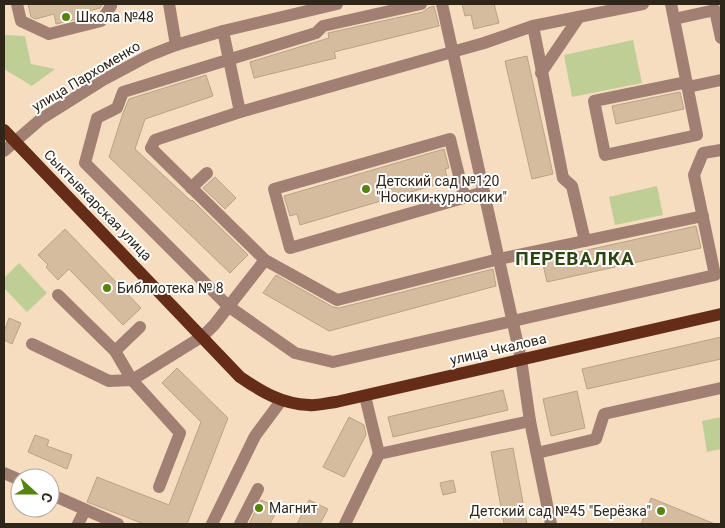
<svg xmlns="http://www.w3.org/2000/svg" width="725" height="528" viewBox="0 0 725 528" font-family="Roboto,sans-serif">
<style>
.green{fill:#bfce94}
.building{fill:#d5bc9f;stroke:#baa285}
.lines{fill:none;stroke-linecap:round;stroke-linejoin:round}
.minor{stroke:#a17f72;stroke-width:12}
.major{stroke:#652d17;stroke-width:12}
.poi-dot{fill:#58830f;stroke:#fff;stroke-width:2}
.labels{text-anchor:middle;stroke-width:4;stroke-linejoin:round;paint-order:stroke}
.poi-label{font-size:14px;fill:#2f261a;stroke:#fff;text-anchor:start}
.street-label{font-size:14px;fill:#2f261a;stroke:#fff}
.district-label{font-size:19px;font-weight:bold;letter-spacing:1px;fill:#2d4310;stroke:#fff}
</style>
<rect width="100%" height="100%" fill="#f6ddbf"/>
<g class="green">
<path d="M4 35 25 36 31 64 55 69 32 86 4 69Z"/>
<path d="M633 40 642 83 572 97 564 55Z"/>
<path d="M657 186 663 215 615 225 609 197Z"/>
<path d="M19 263 47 293 27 312 4 288V278Z"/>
<path d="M721 417V449L707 452 702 421Z"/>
</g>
<g class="building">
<path d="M28 4H102V5L100 8 76 14 77 19 56 24 54 14 36 19 31 17Z"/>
<path d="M462 4H494L499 23 474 29 471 15 465 16Z"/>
<path d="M434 6 439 26 334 52 336 58 254 78 250 62 329 38 328 33 423 12 428 8Z"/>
<path d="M527 56 553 174 532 179 505 61Z"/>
<path d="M206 75 213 96 145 119 135 149 191 201 192 200 248 255 230 273 109 157 123 113 129 99Z"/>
<path d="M680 92 684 109 616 124 612 106Z"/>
<path d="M444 149 449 168 445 169 448 181 300 225 297 214 290 216 284 196Z"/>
<path d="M215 177 236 198 225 209 203 188Z"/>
<path d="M696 226 701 248 547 282 542 260Z"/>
<path d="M65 229 141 308 123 325 69 269 58 280 46 267 48 265 38 255Z"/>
<path d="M493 269 496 286 329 331 263 293 276 275 333 307 339 308Z"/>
<path d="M9 318 21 323 12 344 4 340V332Z"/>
<path d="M721 337V359L587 389 582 369Z"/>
<path d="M177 368 228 418 187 524H144L87 502 97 477 169 505 201 422 162 383Z"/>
<path d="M503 390 508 410 393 437 388 417Z"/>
<path d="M577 391 585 428 551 436 543 399Z"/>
<path d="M349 417 364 425 366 435 344 477 323 467Z"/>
<path d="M35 435 49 440 47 446 72 455 67 469 28 452Z"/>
<path d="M513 448 527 524H504L491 452Z"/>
<path d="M453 480 456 492 443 495 440 483Z"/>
<path d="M651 498 715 524H641Z"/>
<path d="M261 500 278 508 270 524H249Z"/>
<path d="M309 500 328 509 320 524H297Z"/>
</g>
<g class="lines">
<g class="minor">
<path d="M17 4 21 21 49 34 101 21 111 6 110 4"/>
<path d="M169 4 176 45"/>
<path d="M421 4 323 26 316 33 123 92 117 108 97 118 85 163 228 306 295 353 333 362 715 275 694 175 703 153 721 150"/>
<path d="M442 4 521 359 530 421 551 524"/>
<path d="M671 4 674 19 697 135 605 155 594 101 687 82"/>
<path d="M674 19 715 10 721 38"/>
<path d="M533 26 484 43 240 112 155 140 151 148 265 260 337 300 499 259 703 216"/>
<path d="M223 31 240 112"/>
<path d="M541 73 579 17"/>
<path d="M688 87 721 80"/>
<path d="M4 151 41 119 103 80 148 56 176 45 223 31 337 4"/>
<path d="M191 188 207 173"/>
<path d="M464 196 450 139 274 189 290 248 484 192"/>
<path d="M585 241 572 186 563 178 533 26 643 4"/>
<path d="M58 295 115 351 132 380 180 433 159 487"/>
<path d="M32 344 109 381 132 380 203 336 214 325 265 260"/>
<path d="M115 351 140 327"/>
<path d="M365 396 379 454 530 421"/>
<path d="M537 453 596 439 604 414 721 388"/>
<path d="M4 473 20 480"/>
<path d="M50 494 118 524"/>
<path d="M78 524 85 510"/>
<path d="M212 524 255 436 281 401"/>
<path d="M240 524 258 489"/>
<path d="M345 524 379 454"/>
</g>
<path class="major" d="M4 130 240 377C262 392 282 404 309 405 317 406 327 403 336 402L721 314"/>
</g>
<g class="poi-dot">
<circle cx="66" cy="17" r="5"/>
<circle cx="366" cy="189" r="5"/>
<circle cx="107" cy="288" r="5"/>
<circle cx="259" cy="508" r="5"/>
<circle cx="661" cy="511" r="5"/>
</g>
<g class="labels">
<g class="poi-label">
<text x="76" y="22">Школа №48</text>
<text x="376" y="186">Детский сад №120<tspan x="376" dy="16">"Носики-курносики"</tspan></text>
<text x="117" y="293">Библиотека № 8</text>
<text x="269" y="513">Магнит</text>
<text x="651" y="516" text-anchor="end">Детский сад №45 "Берёзка"</text>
</g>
<g class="street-label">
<text transform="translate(86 76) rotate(-31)" y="5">улица Пархоменко</text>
<text transform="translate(98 205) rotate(46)" y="5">Сыктывкарская улица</text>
<text transform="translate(498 349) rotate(-13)" y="5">улица Чкалова</text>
</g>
<g class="district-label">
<text x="575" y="265">ПЕРЕВАЛКА</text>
</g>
</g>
<rect width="725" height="528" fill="none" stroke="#2f261a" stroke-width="10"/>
<g transform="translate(35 493) rotate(111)"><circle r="24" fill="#ffffff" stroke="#aca8a3"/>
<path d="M0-4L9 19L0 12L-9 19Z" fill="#58830f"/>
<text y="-8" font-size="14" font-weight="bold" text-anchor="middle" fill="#2f261a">С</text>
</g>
</svg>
